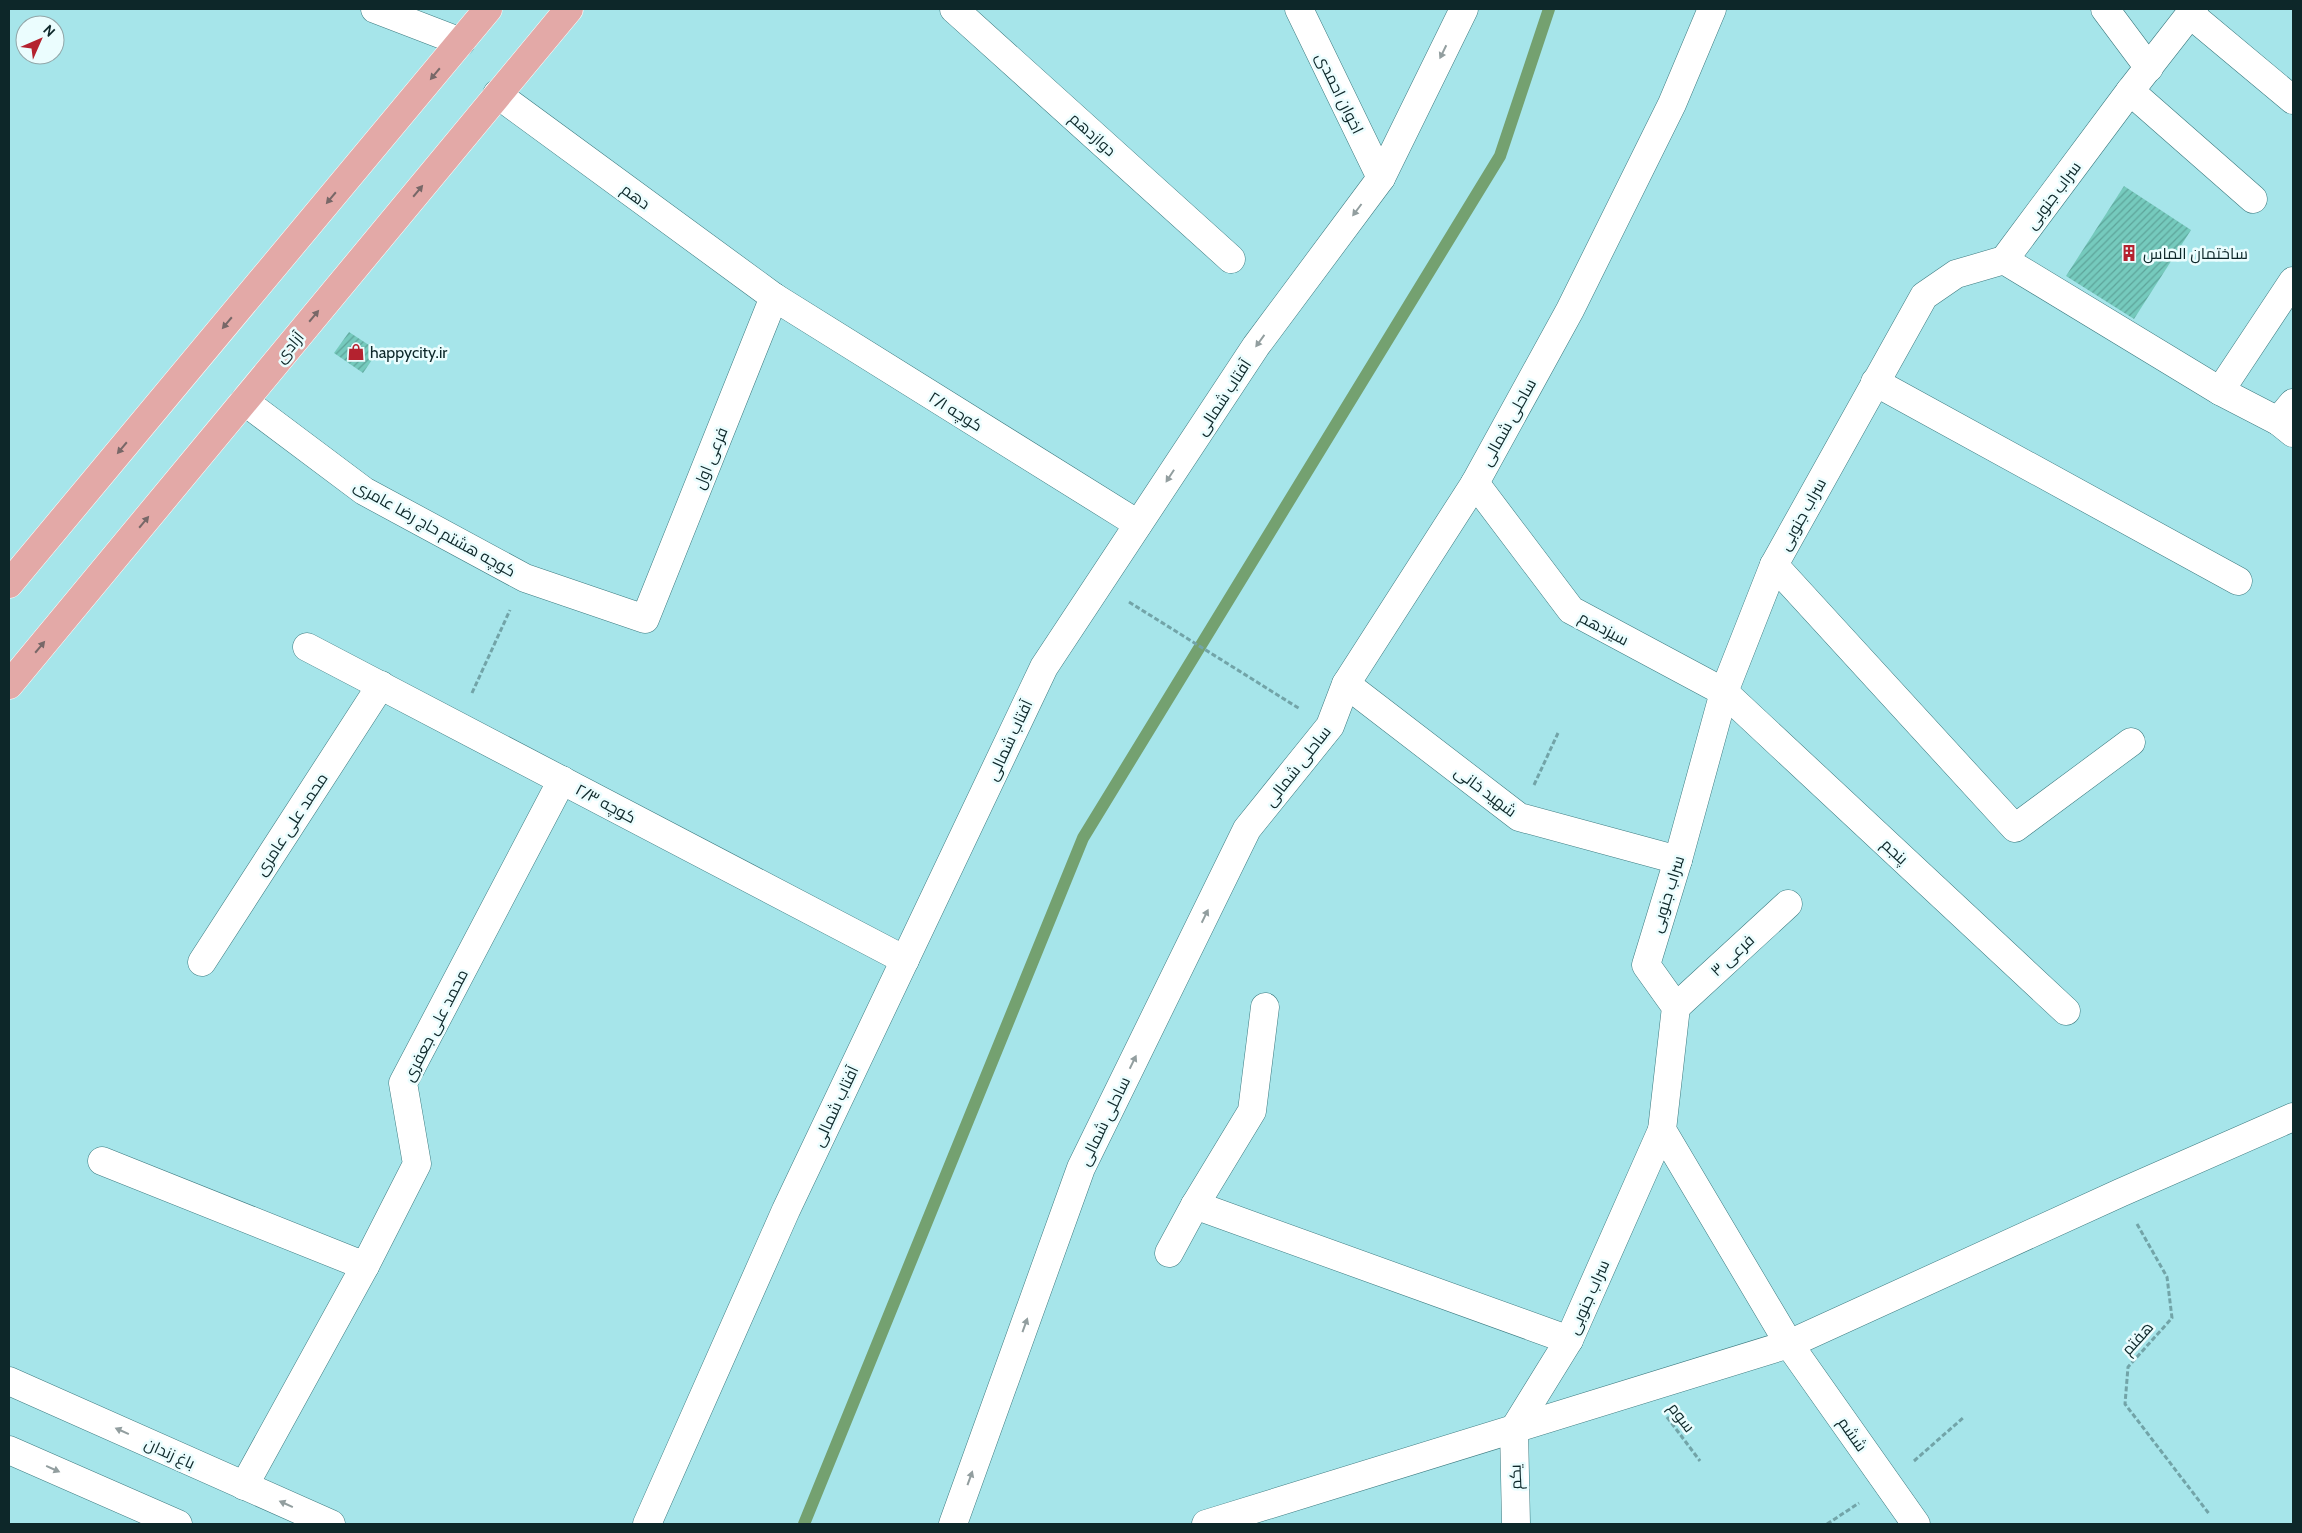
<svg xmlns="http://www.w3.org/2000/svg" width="2302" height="1533" viewBox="0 0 2302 1533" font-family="Cabin,Cairo,sans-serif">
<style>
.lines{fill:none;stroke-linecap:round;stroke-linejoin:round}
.stream{stroke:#74a170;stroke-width:12}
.building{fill:url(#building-hatch)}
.street-casing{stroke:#3d7b80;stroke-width:29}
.secondary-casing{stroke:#3d7b80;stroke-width:29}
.primary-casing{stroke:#fff;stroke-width:29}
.path{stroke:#72a4a8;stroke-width:3;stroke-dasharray:5 2.5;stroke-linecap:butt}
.street{stroke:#fff;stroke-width:28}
.secondary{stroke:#fff;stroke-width:28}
.primary{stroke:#e3a9a7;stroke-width:28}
.oneway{fill:#929e9f}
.oneway2{fill:#786868}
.labels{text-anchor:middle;stroke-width:5;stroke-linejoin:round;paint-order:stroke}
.street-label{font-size:16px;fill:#0d2729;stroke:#ebfdfe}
.poi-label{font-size:16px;fill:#0d2729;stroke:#ebfdfe;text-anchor:start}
</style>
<defs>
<pattern id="building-hatch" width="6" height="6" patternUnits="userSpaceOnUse" patternTransform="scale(1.25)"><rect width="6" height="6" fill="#75cabd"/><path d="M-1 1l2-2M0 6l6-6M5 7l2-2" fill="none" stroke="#5ea49a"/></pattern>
</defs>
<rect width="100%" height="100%" fill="#a6e5ea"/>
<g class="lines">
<path class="stream" d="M804 1524 1083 838 1500 156 1549 9"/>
</g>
<g class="building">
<path d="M2124 186 2191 230 2134 319 2066 276Z"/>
<path d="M349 332 378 351 363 373 334 353Z"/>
</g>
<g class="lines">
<g class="street-casing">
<g id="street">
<path d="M375 9 461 42"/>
<path d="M954 9 1231 259"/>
<path d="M1299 9 1381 178"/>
<path d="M2105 9 2149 68"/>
<path d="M2190 14 2293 100"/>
<path d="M2130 91 2253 199"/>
<path d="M497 94 774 297 1138 524"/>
<path d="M2004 260 2220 391 2278 421 2293 433"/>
<path d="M1875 382 2238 581"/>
<path d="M2220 391 2293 281"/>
<path d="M244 401 364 491 525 578 645 619 774 297"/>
<path d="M2278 421 2293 403"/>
<path d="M1475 483 1571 610 1724 692 2066 1011"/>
<path d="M1774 565 2015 828 2131 742"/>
<path d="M307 647 905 960"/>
<path d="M1346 684 1519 817 1678 860"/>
<path d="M202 962 381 685"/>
<path d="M1676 1007 1788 904"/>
<path d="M102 1161 365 1266 417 1164 403 1083 562 780"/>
<path d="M1195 1205 1569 1340"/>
<path d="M1169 1253 1195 1205 1252 1111 1265 1007"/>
<path d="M244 1486 365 1266"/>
<path d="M1206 1524 1789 1344 2120 1193 2293 1117"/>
<path d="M1516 1524 1514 1429 1569 1340 1662 1130"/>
<path d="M1916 1524 1789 1344 1662 1130 1676 1007 1646 965 1678 860 1724 692 1774 565 1924 296 1956 274 2004 260 2130 91 2194 9"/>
</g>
</g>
<g class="secondary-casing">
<g id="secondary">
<path d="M9 1381 331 1524"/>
<path d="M9 1450 178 1524"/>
<path d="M647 1524 786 1210 1044 667 1256 346 1381 178 1464 9"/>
<path d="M953 1524 1081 1168 1247 829 1330 726 1346 684 1475 483 1570 310 1672 104 1712 9"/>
</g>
</g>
<g class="primary-casing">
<g id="primary">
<path d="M9 584 488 9"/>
<path d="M9 685 569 9"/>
</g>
</g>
<g class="path">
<path d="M1129 602 1300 709"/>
<path d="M472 693 510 610"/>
<path d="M1534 785 1558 733"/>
<path d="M2137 1224 2167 1277 2172 1318 2128 1367 2125 1404 2210 1515"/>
<path d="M1667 1417 1700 1461"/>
<path d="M1914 1461 1964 1417"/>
<path d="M1827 1524 1859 1503"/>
</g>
<use href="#street" class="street"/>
<use href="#secondary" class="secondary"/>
<use href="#primary" class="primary"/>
</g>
<defs><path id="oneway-solid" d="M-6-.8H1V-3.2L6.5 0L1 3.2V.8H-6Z" transform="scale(1.25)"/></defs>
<g class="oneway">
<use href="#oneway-solid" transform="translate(1443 52) rotate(116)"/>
<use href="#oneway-solid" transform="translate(1357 210) rotate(127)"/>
<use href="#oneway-solid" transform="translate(1260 341) rotate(126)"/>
<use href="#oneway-solid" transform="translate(1170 476) rotate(123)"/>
<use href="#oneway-solid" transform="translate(1205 916) rotate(-64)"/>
<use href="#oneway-solid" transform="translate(1133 1062) rotate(-64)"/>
<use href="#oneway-solid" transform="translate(1025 1325) rotate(-70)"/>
<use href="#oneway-solid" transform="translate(122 1431) rotate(-156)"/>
<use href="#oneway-solid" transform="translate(53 1469) rotate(24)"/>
<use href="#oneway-solid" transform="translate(970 1478) rotate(-70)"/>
<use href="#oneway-solid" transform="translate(286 1504) rotate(-156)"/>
</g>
<g class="oneway2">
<use href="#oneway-solid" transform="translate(435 74) rotate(130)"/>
<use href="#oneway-solid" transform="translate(418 191) rotate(-50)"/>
<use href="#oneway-solid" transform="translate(331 198) rotate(130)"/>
<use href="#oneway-solid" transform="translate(314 316) rotate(-50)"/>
<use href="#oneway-solid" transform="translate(227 323) rotate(130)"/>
<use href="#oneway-solid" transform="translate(122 448) rotate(130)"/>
<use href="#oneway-solid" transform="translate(144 522) rotate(-50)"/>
<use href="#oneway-solid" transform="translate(40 647) rotate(-50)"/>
</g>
<defs>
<g id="building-bare" transform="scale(1.35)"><path d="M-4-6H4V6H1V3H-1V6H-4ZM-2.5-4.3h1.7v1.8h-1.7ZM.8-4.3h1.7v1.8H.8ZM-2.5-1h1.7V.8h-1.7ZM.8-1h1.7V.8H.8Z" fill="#b4222f" stroke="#ebfdfe" stroke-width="2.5" paint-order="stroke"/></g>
<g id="shop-bare" transform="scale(1.35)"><path d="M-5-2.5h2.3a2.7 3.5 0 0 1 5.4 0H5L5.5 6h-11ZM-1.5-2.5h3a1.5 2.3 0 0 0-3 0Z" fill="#b4222f" stroke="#ebfdfe" stroke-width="2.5" paint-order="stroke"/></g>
</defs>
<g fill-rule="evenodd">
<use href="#building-bare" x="2129" y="253"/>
<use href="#shop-bare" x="356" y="352"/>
</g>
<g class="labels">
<g class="street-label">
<text transform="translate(1340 93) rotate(64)" y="6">اخوان احمدی</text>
<text transform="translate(1093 134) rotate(42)" y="6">دوازدهم</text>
<text transform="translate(2053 195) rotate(-53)" y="6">سراب جنوبی</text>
<text transform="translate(636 196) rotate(36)" y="6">دهم</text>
<text transform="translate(289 347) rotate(-50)" y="6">آزادی</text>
<text transform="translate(1223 397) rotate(-57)" y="6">آفتاب شمالی</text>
<text transform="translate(956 411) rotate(32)" y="6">کوچه ۲/۱</text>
<text transform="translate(1508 422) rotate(-61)" y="6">ساحلی شمالی</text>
<text transform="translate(710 458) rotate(-68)" y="6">فرعی اول</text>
<text transform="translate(1802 514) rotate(-61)" y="6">سراب جنوبی</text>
<text transform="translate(435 528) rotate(29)" y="6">کوچه هشتم حاج رضا عامری</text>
<text transform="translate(1604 628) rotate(28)" y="6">سیزدهم</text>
<text transform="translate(1009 740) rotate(-65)" y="6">آفتاب شمالی</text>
<text transform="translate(1297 766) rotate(-52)" y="6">ساحلی شمالی</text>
<text transform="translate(1486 791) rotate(37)" y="6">شهید خانی</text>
<text transform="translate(606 803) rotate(28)" y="6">کوچه ۲/۳</text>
<text transform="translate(291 824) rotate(-57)" y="6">محمد علی عامری</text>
<text transform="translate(1895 851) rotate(43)" y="6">پنجم</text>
<text transform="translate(1667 894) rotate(-73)" y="6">سراب جنوبی</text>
<text transform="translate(1732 955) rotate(-43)" y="6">فرعی ۳</text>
<text transform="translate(435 1025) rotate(-63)" y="6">محمد علی جعفری</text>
<text transform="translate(835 1106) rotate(-65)" y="6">آفتاب شمالی</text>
<text transform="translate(1104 1121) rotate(-64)" y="6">ساحلی شمالی</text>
<text transform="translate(1588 1297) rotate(-66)" y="6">سراب جنوبی</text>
<text transform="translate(2137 1338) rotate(-48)" y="6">هفتم</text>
<text transform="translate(1682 1417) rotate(53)" y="6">سوم</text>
<text transform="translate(1853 1434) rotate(55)" y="6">ششم</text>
<text transform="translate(170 1453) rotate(24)" y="6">باغ زندان</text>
<text transform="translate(1515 1477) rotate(-92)" y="6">یکم</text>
</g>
<g class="poi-label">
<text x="2143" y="259">ساختمان الماس</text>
<text x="370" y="358">happycity.ir</text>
</g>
</g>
<rect width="2302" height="1533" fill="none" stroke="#0d2729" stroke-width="20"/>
<g transform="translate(40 40) rotate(45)"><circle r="24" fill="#ebfdfe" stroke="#92a7a9"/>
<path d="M0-4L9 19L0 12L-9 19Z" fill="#b4222f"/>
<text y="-8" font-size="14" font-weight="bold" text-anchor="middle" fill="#0d2729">N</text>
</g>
</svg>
